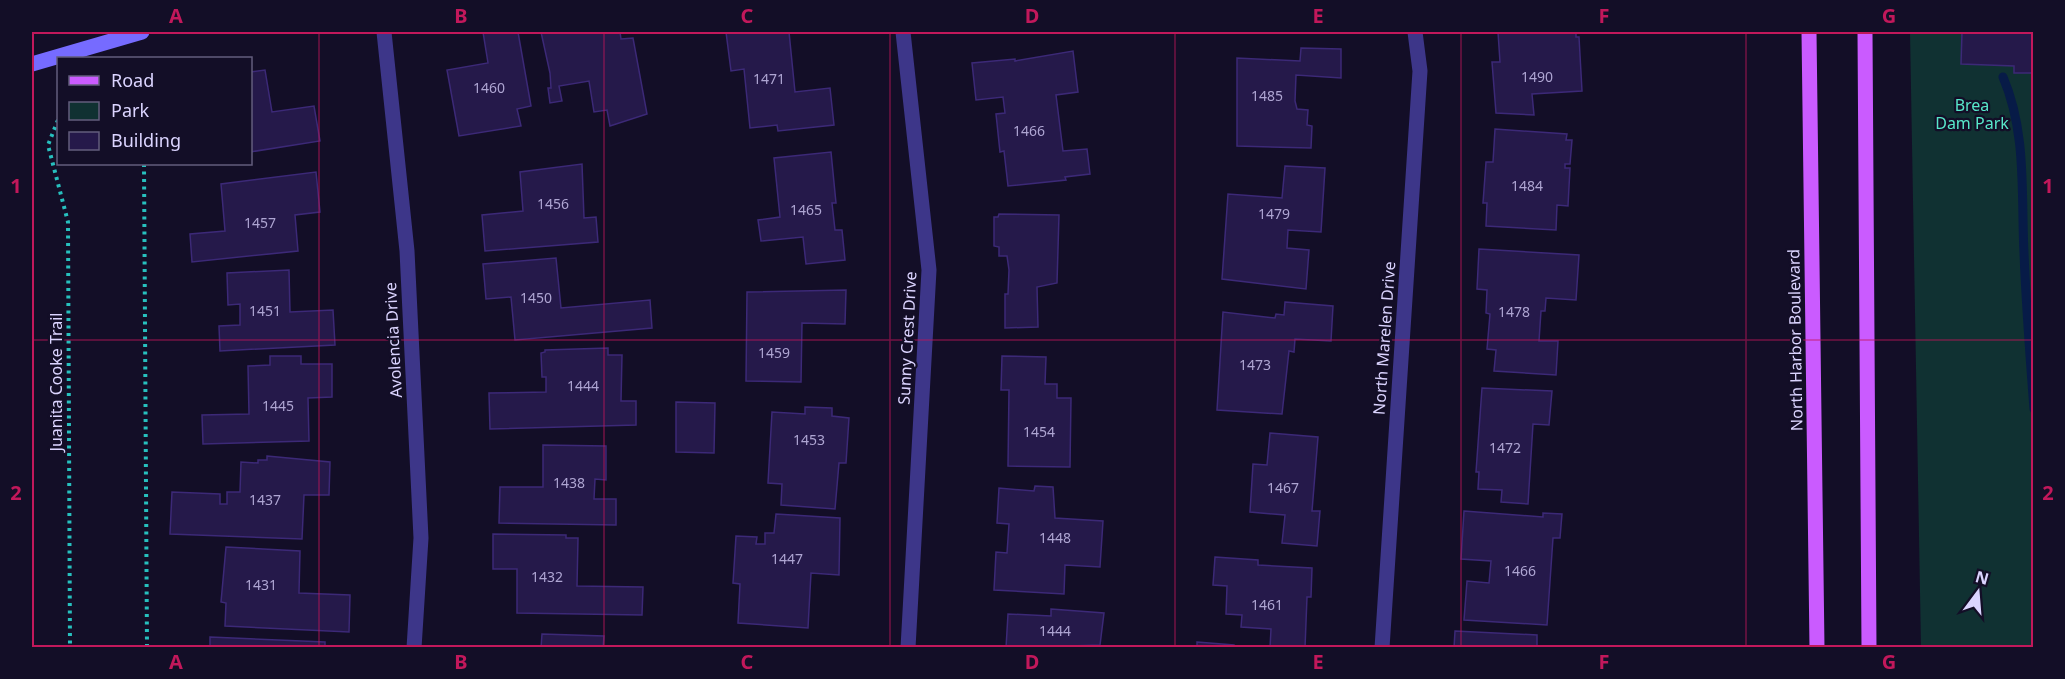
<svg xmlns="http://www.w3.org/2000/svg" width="2065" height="679" viewBox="0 0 2065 679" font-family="'Noto Sans',sans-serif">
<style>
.green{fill:#103132}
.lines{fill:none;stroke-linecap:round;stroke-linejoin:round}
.stream{stroke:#071b47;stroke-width:9}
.building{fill:#25194a;stroke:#3c2977;stroke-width:1.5}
.path{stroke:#27c0be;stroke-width:4;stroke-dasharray:3 4.5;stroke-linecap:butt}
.street{stroke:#3d3689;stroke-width:15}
.secondary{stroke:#766bff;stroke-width:15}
.primary{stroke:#ca5bff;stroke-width:15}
.grid{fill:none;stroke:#c2185b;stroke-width:1.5;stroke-opacity:0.55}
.labels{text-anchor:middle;stroke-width:4.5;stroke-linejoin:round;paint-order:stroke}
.number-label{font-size:14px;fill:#aea5d2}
.park-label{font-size:16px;fill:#58e7ca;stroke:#130e27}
.street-label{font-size:16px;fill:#dbd4ff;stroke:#130e27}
.neatline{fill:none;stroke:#c2185b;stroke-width:2}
.grid-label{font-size:20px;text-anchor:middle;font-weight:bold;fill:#c2185b}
</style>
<rect width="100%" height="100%" fill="#130e27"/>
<path class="green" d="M1910 32H2033V647H1921Z"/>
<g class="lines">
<path class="stream" d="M2003 77C2027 133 2021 194 2024 253 2026 305 2030 357 2034 409"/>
</g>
<g class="building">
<path d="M483 32H518L531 106 517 109 521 126 459 136 447 70 488 63Z"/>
<path d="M541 32H620L621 39 633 38 647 114 610 126 607 110 594 112 589 81 559 86 562 101 550 103 548 88H551L550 73Z"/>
<path d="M726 32H789L795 92 830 88 834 125 778 131 777 125 750 128 744 69 731 71Z"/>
<path d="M1498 32H1576V37H1579L1582 91 1532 94 1534 115 1496 113 1492 62H1500Z"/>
<path d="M1962 32H2034V73H2014V66L1961 64Z"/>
<path d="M1301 48 1341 49V78L1296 75 1295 101 1297 109 1308 110 1307 125 1312 126 1311 148 1237 146V58L1300 61Z"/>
<path d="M1073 51 1078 92 1056 95 1063 151 1087 149 1090 174 1065 177 1066 180 1008 186 1004 151 1000 152 996 114 1005 113 1003 97 976 100 972 63 1015 59V61Z"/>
<path d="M265 70 272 112 314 106 320 141 250 152V72Z"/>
<path d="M1495 129 1567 134 1566 140H1572L1570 164H1565V168H1570L1568 206 1557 205 1556 230 1486 226 1487 203H1483L1486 162H1493Z"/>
<path d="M831 152 836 203H832L835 230H842L845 260 806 264 803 237 761 241 758 220 780 217 774 158Z"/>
<path d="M582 164 584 218 596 217 598 242 485 251 482 215 523 211 520 172Z"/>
<path d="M1285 166 1325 168 1321 232 1288 230 1287 248 1309 250 1306 289 1222 279 1228 194 1282 198Z"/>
<path d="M316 172 320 212 295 215 298 251 192 262 190 234 225 231 221 184Z"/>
<path d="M999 214 1059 215 1057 283 1037 287 1038 327 1005 328V294H1008L1009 270 1007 256H999V247L994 246V217H998Z"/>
<path d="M1479 249 1579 255 1576 300 1546 298 1545 311H1541L1539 341H1558L1556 375 1494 371 1496 350 1487 349 1490 314 1486 313 1487 290 1477 289Z"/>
<path d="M556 258 561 308 650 300 652 328 515 340 511 297 486 299 483 264Z"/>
<path d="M289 270 290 312 333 310 335 345 220 351 219 326 240 325V304L228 305 227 273Z"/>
<path d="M846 290 845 324 802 323 801 382 746 381 747 292Z"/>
<path d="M1285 302 1333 306 1331 341 1295 339 1294 352 1289 351 1282 414 1217 410 1223 312 1275 318 1276 314 1284 315Z"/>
<path d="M608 348V355H622L621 401H636V425L490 429 489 393 546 392V377H542L541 353 545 352V350Z"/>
<path d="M270 356H301V364H332V397L308 398 309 441 203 444 202 415 249 414 248 366 270 365Z"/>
<path d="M1002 356 1046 357 1045 384H1057V398H1071L1070 467 1008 466 1009 390H1001Z"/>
<path d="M1482 388 1552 391 1549 425 1533 424 1528 504 1501 502 1502 490 1478 489 1479 472H1476Z"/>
<path d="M676 402 715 403 714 453 676 452Z"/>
<path d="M805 407 832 408V416L849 418 846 463H839L835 509 781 505 782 484 768 483 772 412 805 414Z"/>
<path d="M1270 433 1318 437 1312 511H1320L1317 546 1282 543 1285 515 1250 512 1253 464 1267 465Z"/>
<path d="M543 445 606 446V480L595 479 594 499H616V525L499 523 500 487H543Z"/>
<path d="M267 456 330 462 329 495H304L302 539 170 534 172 492 220 494V504H227V492H240L241 462 258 463V460H267Z"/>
<path d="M1035 486 1053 487 1055 518 1103 521 1100 567 1065 565 1064 594 994 590 996 552 1007 553 1009 524 997 523 999 488 1034 491Z"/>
<path d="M1464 511 1543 517V513L1562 514 1560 538H1553L1547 625 1464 620 1467 581 1489 583 1491 561 1461 559Z"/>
<path d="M776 514 840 518 839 575 811 573 808 628 738 623 740 584 733 583 736 536 757 537 756 544H765V533H774Z"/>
<path d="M493 534 566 535V538H578L577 586 643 587 642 615 517 613V569H493Z"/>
<path d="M226 547 300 551 299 593 350 595 349 632 225 626 226 603 221 602Z"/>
<path d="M1215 557 1258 560V565L1312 568 1311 597H1307L1305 648H1270L1271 629 1241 627 1242 615 1226 614 1227 586 1213 585Z"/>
<path d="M1051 609 1104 613 1100 645 1006 648 1008 614 1051 616Z"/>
<path d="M1455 631 1537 635V648H1454Z"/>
<path d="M542 634 604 636 603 648H541Z"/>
<path d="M210 637 325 642V648H210Z"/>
<path d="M1197 642 1234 645V648H1197Z"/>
</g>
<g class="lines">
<g class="path">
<path d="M58 120 48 145 68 222 70 648"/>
<path d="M144 164 147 648"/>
</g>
<g class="street">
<path d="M384 32 407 251 421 538 414 648"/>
<path d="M903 32 929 270 908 648"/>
<path d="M1382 648 1420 71 1415 32"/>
</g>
<path class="secondary" d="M32 64 142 32"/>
<g class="primary">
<path d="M1809 32 1817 648"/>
<path d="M1865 32 1869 648"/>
</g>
</g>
<path class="grid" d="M319 32V648M604 32V648M890 32V648M1175 32V648M1461 32V648M1746 32V648M32 340H2034"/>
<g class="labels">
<g class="number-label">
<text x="1537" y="82">1490</text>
<text x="769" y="84">1471</text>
<text x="489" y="93">1460</text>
<text x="1267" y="101">1485</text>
<text x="1029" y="136">1466</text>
<text x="1527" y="191">1484</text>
<text x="553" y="209">1456</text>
<text x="806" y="215">1465</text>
<text x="1274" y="219">1479</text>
<text x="260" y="228">1457</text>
<text x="536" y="303">1450</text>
<text x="265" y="316">1451</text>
<text x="1514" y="317">1478</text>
<text x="774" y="358">1459</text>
<text x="1255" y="370">1473</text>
<text x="583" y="391">1444</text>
<text x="278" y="411">1445</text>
<text x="1039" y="437">1454</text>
<text x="809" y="445">1453</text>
<text x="1505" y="453">1472</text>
<text x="569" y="488">1438</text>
<text x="1283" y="493">1467</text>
<text x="265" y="505">1437</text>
<text x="1055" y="543">1448</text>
<text x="787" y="564">1447</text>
<text x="1520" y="576">1466</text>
<text x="547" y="582">1432</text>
<text x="261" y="590">1431</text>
<text x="1267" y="610">1461</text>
<text x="1055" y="636">1444</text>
</g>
<g class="park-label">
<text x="1972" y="111">Brea<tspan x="1972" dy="18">Dam Park</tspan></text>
</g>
<g class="street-label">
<text transform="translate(907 338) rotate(-87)" y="6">Sunny Crest Drive</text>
<text transform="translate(1384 338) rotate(-86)" y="6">North Marelen Drive</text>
<text transform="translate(393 340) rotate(-93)" y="6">Avolencia Drive</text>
<text transform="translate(1795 340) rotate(-91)" y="6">North Harbor Boulevard</text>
<text transform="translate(56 382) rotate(-90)" y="6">Juanita Cooke Trail</text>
</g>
</g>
<rect width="2065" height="679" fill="none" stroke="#130e27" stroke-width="66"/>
<rect x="57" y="57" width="195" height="108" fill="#130e27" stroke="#635d7d" stroke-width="1.5"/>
<rect x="69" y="76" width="30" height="9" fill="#ca5bff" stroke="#635d7d" stroke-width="1.5"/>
<text x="111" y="87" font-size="18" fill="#dbd4ff">Road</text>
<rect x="69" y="102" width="30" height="18" fill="#103132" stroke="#635d7d" stroke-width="1.5"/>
<text x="111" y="117" font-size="18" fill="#dbd4ff">Park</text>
<rect x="69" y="132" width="30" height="18" fill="#25194a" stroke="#635d7d" stroke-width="1.5"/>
<text x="111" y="147" font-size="18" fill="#dbd4ff">Building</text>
<g transform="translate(1978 592) rotate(16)" stroke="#130e27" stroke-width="4.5" paint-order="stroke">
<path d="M0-4.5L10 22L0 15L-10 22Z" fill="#dbd4ff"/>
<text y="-9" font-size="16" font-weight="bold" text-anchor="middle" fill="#dbd4ff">N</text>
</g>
<rect x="33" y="33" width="1999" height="613" class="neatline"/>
<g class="grid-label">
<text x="176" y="23">A</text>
<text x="461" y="23">B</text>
<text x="747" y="23">C</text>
<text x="1032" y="23">D</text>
<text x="1318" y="23">E</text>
<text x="1604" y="23">F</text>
<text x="1889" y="23">G</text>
<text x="16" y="193">1</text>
<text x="2048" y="193">1</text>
<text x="16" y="500">2</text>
<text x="2048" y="500">2</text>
<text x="176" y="669">A</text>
<text x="461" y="669">B</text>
<text x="747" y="669">C</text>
<text x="1032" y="669">D</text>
<text x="1318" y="669">E</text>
<text x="1604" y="669">F</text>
<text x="1889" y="669">G</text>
</g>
</svg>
